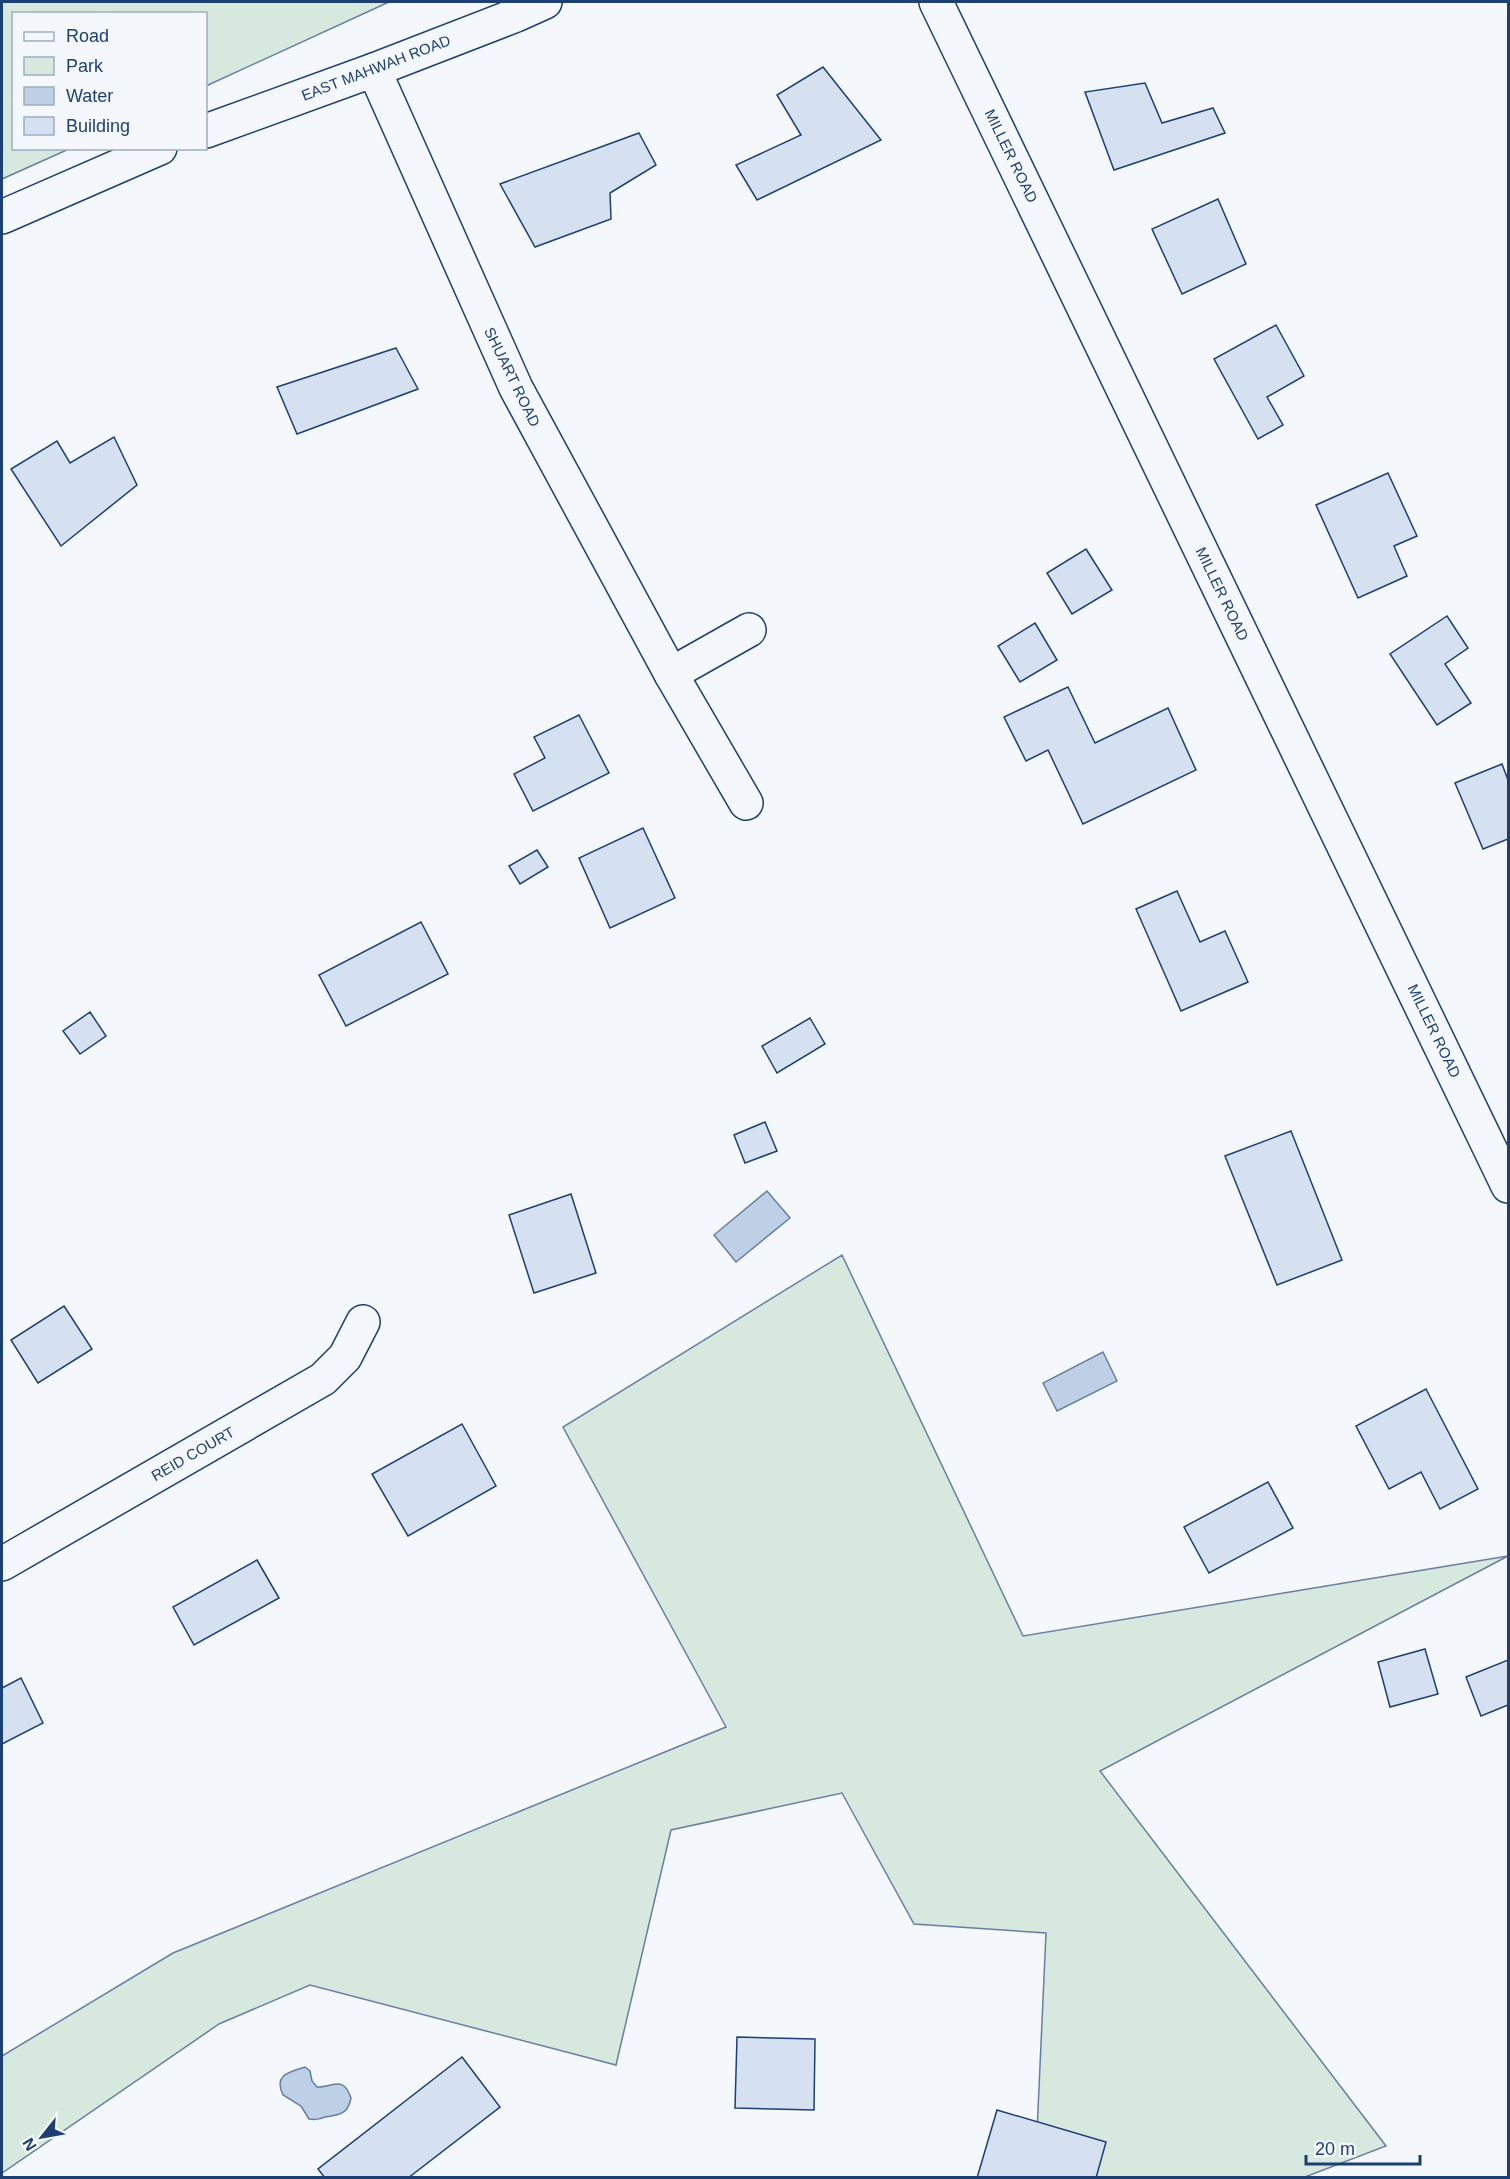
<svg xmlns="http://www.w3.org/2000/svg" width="1510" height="2179" viewBox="0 0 1510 2179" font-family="Arial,sans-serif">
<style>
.green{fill:#d7e8df;stroke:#687fa3;stroke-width:1.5}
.water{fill:#bed0e5;stroke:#687fa3;stroke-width:1.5}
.building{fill:#d5e0f0;stroke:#1d3f73;stroke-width:1.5}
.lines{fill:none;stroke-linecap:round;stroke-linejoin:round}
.street-casing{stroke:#1d3f73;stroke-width:36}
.secondary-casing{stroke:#1d3f73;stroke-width:36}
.street{stroke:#f4f7fb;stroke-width:33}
.secondary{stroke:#f4f7fb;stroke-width:33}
.labels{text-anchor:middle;stroke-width:4.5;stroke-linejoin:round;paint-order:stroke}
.street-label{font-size:15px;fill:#1d3f73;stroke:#f4f7fb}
</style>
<rect width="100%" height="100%" fill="#f4f7fb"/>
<g class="green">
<path d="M2 2H389L206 86V14H14V148L69 149 2 179Z"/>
<path d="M842 1255 1023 1636 1508 1556 1100 1771 1386 2146 1305 2177H1035L1046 1933 914 1924 842 1793 671 1830 616 2065 310 1985 219 2024 2 2173V2056L173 1953 726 1727 563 1427Z"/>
</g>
<g class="water">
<path d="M767 1191 790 1218 736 1262 714 1235Z"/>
<path d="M1103 1352 1117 1381 1057 1411 1043 1383Z"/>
<path d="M305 2067 310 2071 312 2081 317 2087C334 2087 343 2075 351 2098 348 2114 340 2115 325 2117 319 2119 316 2120 309 2119L301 2106 283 2095C273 2074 290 2072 305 2067Z"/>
</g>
<g class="building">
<path d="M823 67 881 140 757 200 736 165 801 135 777 95Z"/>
<path d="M1145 83 1162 123 1213 108 1225 133 1114 170 1085 92Z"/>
<path d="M639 133 656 165 610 193 611 219 535 247 500 184Z"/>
<path d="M1218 199 1246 264 1182 294 1152 229Z"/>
<path d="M1276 325 1304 376 1267 397 1283 425 1258 439 1214 359Z"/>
<path d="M396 348 418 389 297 434 277 387Z"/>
<path d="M114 437 137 485 61 546 11 469 57 441 70 463Z"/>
<path d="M1388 473 1417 536 1394 546 1407 576 1358 598 1316 505Z"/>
<path d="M1086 549 1112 590 1072 614 1047 573Z"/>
<path d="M1447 616 1468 648 1445 664 1471 703 1437 725 1390 654Z"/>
<path d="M1035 623 1057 660 1020 682 998 646Z"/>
<path d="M1068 687 1095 743 1168 708 1196 770 1083 824 1048 750 1026 761 1004 717Z"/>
<path d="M579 715 609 773 533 811 514 774 545 758 534 737Z"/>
<path d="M1502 764 1508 780V839L1483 849 1455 783Z"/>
<path d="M643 828 675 898 610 928 579 858Z"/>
<path d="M537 850 548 867 520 884 509 866Z"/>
<path d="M1177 891 1200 942 1225 931 1248 982 1181 1011 1136 909Z"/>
<path d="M421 922 448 974 346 1026 319 975Z"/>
<path d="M90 1012 106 1036 80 1054 63 1031Z"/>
<path d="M810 1018 825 1044 777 1073 762 1046Z"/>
<path d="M765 1122 777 1151 745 1163 734 1135Z"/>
<path d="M1291 1131 1342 1260 1277 1285 1225 1156Z"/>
<path d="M571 1194 596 1273 534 1293 509 1215Z"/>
<path d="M64 1306 92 1349 38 1383 11 1340Z"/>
<path d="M1426 1389 1478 1489 1440 1509 1421 1472 1389 1489 1356 1426Z"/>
<path d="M462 1424 496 1486 408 1536 372 1474Z"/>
<path d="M1268 1482 1293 1528 1209 1573 1184 1527Z"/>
<path d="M257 1560 279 1598 194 1645 173 1607Z"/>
<path d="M1425 1649 1438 1694 1390 1707 1378 1662Z"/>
<path d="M1508 1660V1705L1481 1716 1466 1677Z"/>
<path d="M21 1678 43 1723 2 1744V1688Z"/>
<path d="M737 2037 815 2039 814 2110 735 2108Z"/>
<path d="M462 2057 500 2107 408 2178H325L318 2169Z"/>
<path d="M997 2110 1106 2142 1096 2178H977Z"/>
</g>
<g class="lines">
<g class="street-casing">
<g id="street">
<path d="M374 70 516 388 671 674 746 803"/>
<path d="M671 674 749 630"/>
<path d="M2 1564 323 1379 345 1357 363 1322"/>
</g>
</g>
<g class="secondary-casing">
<g id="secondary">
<path d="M936 2 1508 1186"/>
<path d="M206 131 374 70 516 15 545 2"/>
<path d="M2 217 160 148"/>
</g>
</g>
<use href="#street" class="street"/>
<use href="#secondary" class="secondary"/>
</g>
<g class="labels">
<g class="street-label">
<text transform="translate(376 68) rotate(-21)" y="5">EAST MAHWAH ROAD</text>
<text transform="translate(1011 156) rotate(64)" y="5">MILLER ROAD</text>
<text transform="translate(512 377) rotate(64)" y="5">SHUART ROAD</text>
<text transform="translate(1222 594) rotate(64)" y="5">MILLER ROAD</text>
<text transform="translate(1434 1031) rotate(64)" y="5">MILLER ROAD</text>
<text transform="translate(193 1454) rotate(-30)" y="5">REID COURT</text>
</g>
</g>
<rect width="1510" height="2179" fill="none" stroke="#1d3f73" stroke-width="6"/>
<rect x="12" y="12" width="195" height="138" fill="#f4f7fb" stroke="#9eadc5" stroke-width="1.5"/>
<rect x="24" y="32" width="30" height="9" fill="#f4f7fb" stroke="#9eadc5" stroke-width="1.5"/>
<text x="66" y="42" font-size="18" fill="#1d3f73">Road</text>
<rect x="24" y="57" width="30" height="18" fill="#d7e8df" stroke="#9eadc5" stroke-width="1.5"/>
<text x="66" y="72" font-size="18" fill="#1d3f73">Park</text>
<rect x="24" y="87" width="30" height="18" fill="#bed0e5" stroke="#9eadc5" stroke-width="1.5"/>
<text x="66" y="102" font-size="18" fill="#1d3f73">Water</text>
<rect x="24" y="117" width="30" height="18" fill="#d5e0f0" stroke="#9eadc5" stroke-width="1.5"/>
<text x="66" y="132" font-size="18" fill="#1d3f73">Building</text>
<g transform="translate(42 2137) rotate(239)" stroke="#f4f7fb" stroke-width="4.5" paint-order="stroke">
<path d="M0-4.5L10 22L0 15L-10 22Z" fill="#1d3f73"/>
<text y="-9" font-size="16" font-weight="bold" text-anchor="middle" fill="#1d3f73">N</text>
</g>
<path d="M1306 2155v9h114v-9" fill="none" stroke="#1d3f73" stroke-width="3"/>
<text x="1315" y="2155" font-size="18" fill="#1d3f73" stroke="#f4f7fb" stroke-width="4.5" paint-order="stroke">20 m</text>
</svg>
